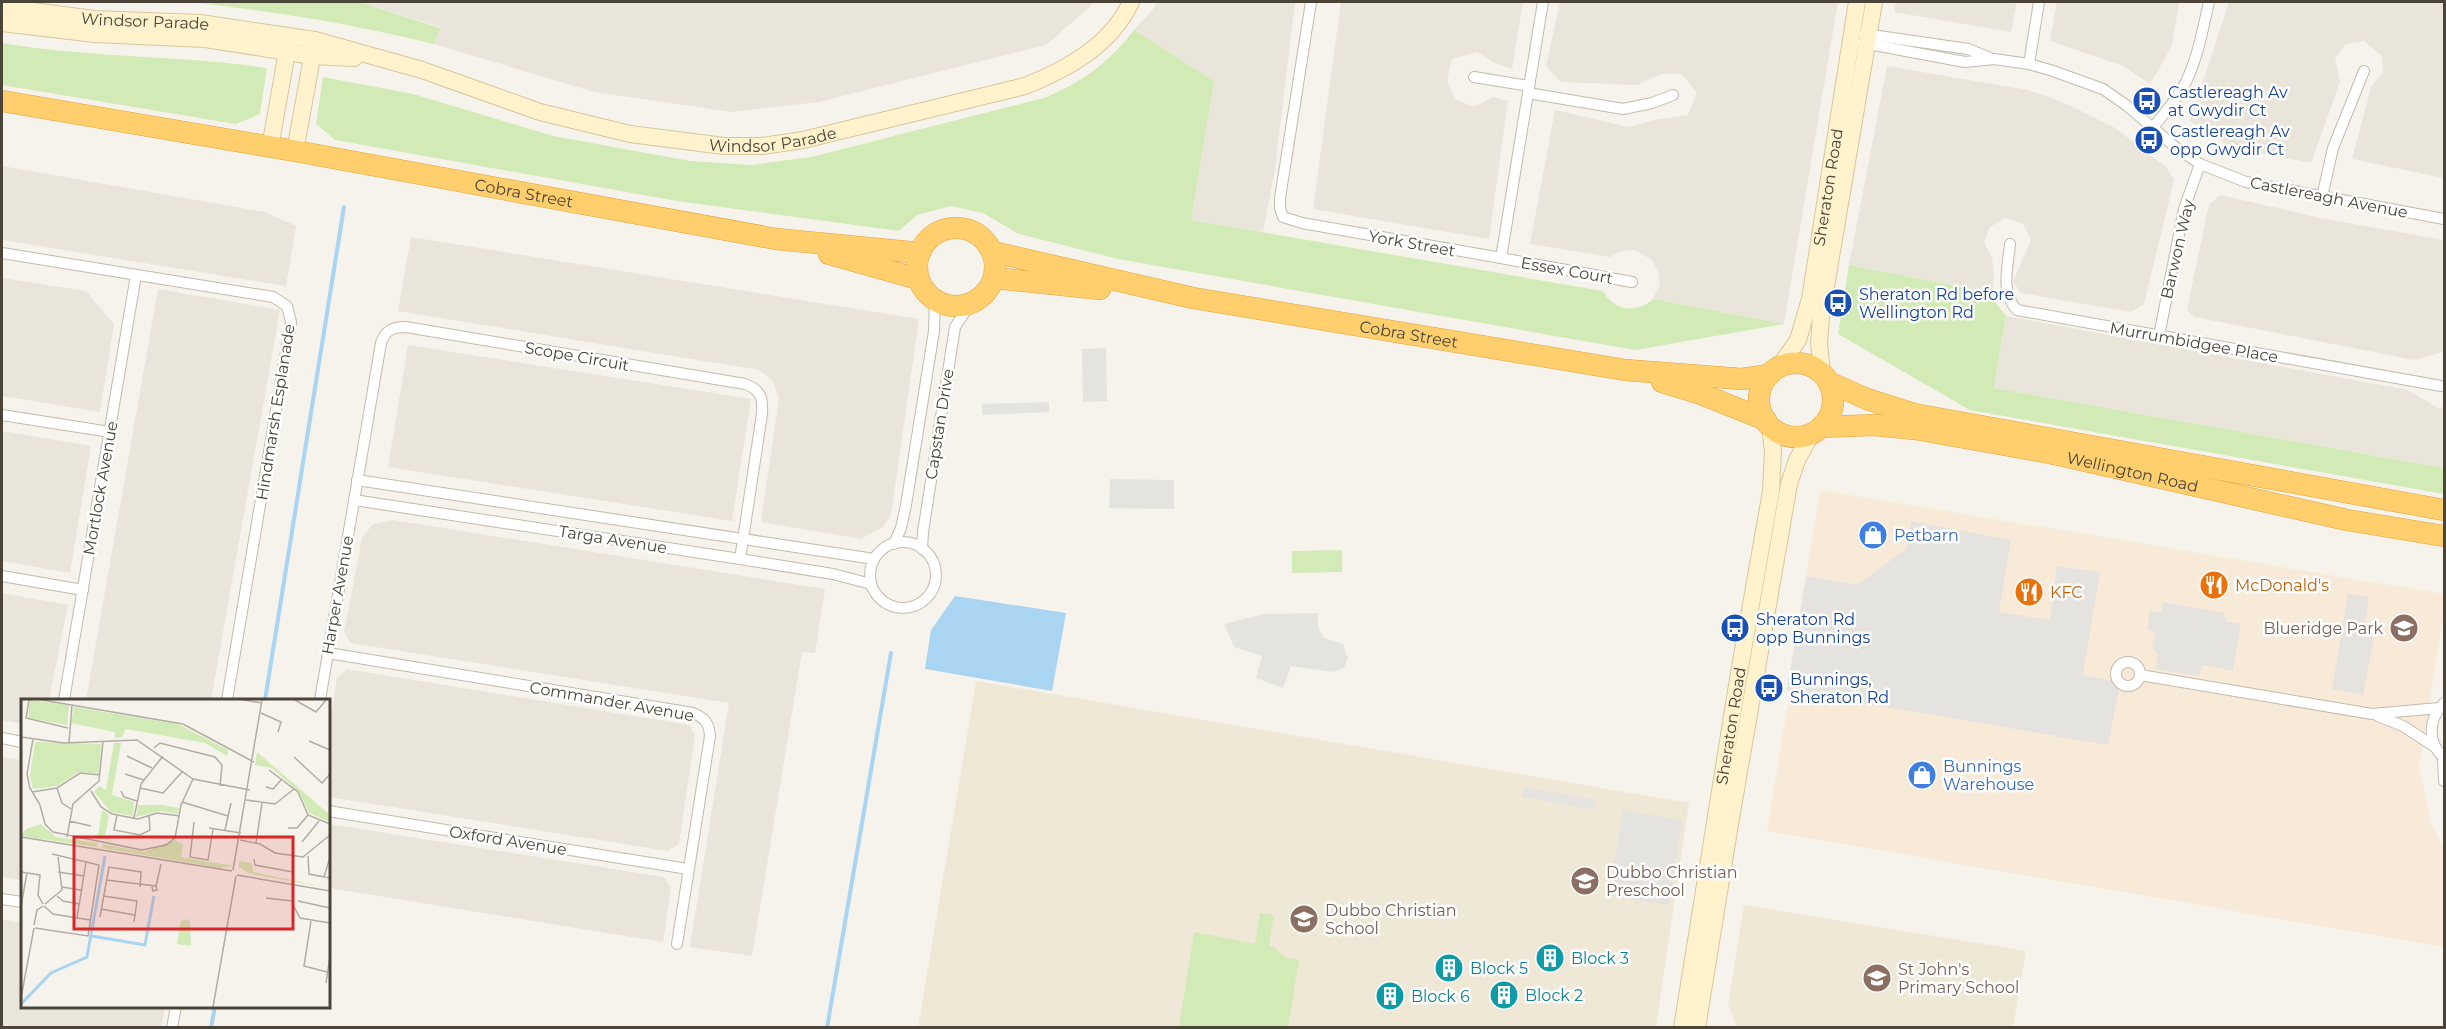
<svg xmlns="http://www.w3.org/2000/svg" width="2446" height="1029" viewBox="0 0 2446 1029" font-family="Montserrat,sans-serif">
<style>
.residential{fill:#eae5da}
.commercial{fill:#f7ead8}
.education{fill:#efe8d6}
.green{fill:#d2eab5}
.parking{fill:#e5e3e0}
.water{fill:#a9d4f2}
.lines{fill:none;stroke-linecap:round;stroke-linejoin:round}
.stream{stroke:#a9d4f2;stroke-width:4}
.street-casing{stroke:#c2bbae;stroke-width:12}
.secondary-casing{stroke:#d6c79b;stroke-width:18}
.highway-casing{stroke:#e0a43c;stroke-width:22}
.street{stroke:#fff;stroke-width:10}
.secondary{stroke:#fff3cd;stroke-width:16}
.highway{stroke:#ffcf6e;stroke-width:21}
.labels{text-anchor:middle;stroke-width:5;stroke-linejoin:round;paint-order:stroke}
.street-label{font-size:16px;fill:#4b4439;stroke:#fff}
.transit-label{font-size:16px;fill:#164399;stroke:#fff;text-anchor:start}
.shop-label{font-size:16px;fill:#366cbe;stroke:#fff;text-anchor:start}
.food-label{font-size:16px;fill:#c56008;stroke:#fff;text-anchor:start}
.education-label{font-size:16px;fill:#785e54;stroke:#fff;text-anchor:start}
.culture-label{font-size:16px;fill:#0d838f;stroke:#fff;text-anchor:start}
.inset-river{fill:none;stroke:#a9d4f2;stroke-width:3}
.inset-road{fill:none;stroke:#b2ada4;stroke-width:1.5}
.view{fill:#d62828;fill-opacity:0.15;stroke:#d62828;stroke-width:3}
.inset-edge{fill:none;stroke:#4b4439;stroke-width:3}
</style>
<rect width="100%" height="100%" fill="#f6f3ec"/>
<g class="residential">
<path d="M360 2H1093L1089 8 1046 45 819 102 732 112 594 92 434 44 440 27Z"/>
<path d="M1157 2H1295L1275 169 1263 232 1190 220 1214 81 1134 30 1155 7Z"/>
<path d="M1341 2H1523L1512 69 1495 63 1477 52 1452 59 1447 81 1455 99 1474 107 1493 97 1508 101 1489 239 1313 209Z"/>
<path d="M1560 2H1838L1784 324 1653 299 1660 284 1658 271 1652 260 1635 250 1621 251 1610 257 1530 244 1555 110 1629 127 1659 119 1688 115 1697 93 1682 74H1661L1637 85 1561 82 1546 66Z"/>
<path d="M1896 2H2017L2011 32 1894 12Z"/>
<path d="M2057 2H2179L2172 46 2150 84 2123 66 2050 41Z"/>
<path d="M2229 2H2444V178L2352 159 2371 87 2383 72 2382 56 2364 41 2346 44 2335 58 2340 82 2311 163 2230 147 2190 121Z"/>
<path d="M1887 66 2028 90 2046 96 2069 105 2115 128 2166 167 2174 180 2144 304 2131 312 2021 293 2013 281 2031 240 2023 224 2005 218 1990 227 1984 242 1992 258 1994 275 1992 293 1849 265Z"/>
<path d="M2 166 265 212 296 226 286 286 2 240Z"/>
<path d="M2221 195 2320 218 2444 240V352L2414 360 2195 317 2187 310 2209 204Z"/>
<path d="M411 237 919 319 891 514 883 527 861 539 761 522 779 398 773 381 759 370 398 311Z"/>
<path d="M2 278 86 291 114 324 100 412 2 396Z"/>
<path d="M158 289 280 310 211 700H86Z"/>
<path d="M2006 316 2408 390 2440 409 2444 406V468L1994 388Z"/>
<path d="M408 345 751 399 732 521 388 467Z"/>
<path d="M2 431 91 446 70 573 2 561Z"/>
<path d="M393 520 825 589 815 653 802 652 752 956 690 947 729 703 350 643 344 632 362 538 373 524Z"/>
<path d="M2 593 68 605 49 700H22V724L2 720Z"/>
<path d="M347 669 689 725 695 735 679 844 668 851 329 797V730L337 678Z"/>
<path d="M2 757 22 760 21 880 2 877Z"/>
<path d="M329 824 664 877 671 888 663 942 329 888Z"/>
<path d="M2 919 22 923V1006L165 1007 161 1027H2Z"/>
</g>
<path class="commercial" d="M1820 490 2444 594V613L2419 765 2431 824 2444 848V947L1767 831 1790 692 1787 690Z"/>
<g class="education">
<path d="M976 681 1689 803 1656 1027 918 1028Z"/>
<path d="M1744 905 2026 951 2013 1027H1737L1728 1004Z"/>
</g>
<g class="green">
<path d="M189 2H360L440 28 434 44C353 24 272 11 189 2Z"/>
<path d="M1134 30 1214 81 1191 220 1603 291C1613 311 1637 314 1653 299L1784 324 1635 350 1118 259 1019 234 983 213 951 206 917 215 899 231 677 201 335 140 316 124 323 77 413 94 553 136 690 161 751 165 811 157 1044 98C1081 83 1110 62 1134 30Z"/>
<path d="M2 43C90 58 179 55 267 68L260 114 236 124 2 85Z"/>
<path d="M1849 265 1992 293V298L2006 316 1994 388 2444 468V494L1970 410 1838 334Z"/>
<path d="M1342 550V572L1292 573V551Z"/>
<path d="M1260 913 1274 915 1269 946 1275 948 1285 957 1299 960 1288 1027H1179L1194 932 1255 944Z"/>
</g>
<g class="parking">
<path d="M1106 348 1107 401 1083 402 1082 349Z"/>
<path d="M1049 402V412L982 415V404Z"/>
<path d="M1110 479 1174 480V509L1109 508Z"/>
<path d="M1911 521 2011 540 1999 612 2050 620 2057 566 2100 572 2083 675 2113 681 2119 690 2108 745 1787 690 1806 576 1857 585 1906 549Z"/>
<path d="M2348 594 2369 597 2364 628 2374 637 2363 695 2332 689Z"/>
<path d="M2163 602 2223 613 2227 622 2241 624 2233 671 2202 665 2199 676 2155 669 2158 655 2152 648 2155 632 2147 630 2150 611 2161 612Z"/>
<path d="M1318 613V627L1324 638 1343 644 1348 658 1344 668 1333 672 1291 666 1283 688 1256 678 1262 656 1234 647 1224 624 1264 614Z"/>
<path d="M1524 787 1597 800 1595 810 1522 797Z"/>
<path d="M1622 810 1682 820 1669 905 1610 896Z"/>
</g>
<path class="water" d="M955 596 1066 613 1052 691 925 669 931 630Z"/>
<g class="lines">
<g class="stream">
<path d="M265 700 344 207"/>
<path d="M211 1028 215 1006"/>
<path d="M827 1028 891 653"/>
</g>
<g class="street-casing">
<g id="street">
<path d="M1311 2 1280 198V208L1283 217 1302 223 1501 258 1543 2"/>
<path d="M1865 34 1968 49 1990 58"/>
<path d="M1863 43 1965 62 1994 59 2029 64 2053 71 2103 89 2126 105 2174 146 2200 164 2246 182 2444 219"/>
<path d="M2029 64 2039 2"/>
<path d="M1474 77 1529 86"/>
<path d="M1528 93 1623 109 1652 103 1673 95"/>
<path d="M2153 127C2165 113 2177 99 2186 82 2198 57 2203 28 2209 2"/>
<path d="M2322 197 2333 148 2364 71"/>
<path d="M2010 244C2008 267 2000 292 2017 310L2441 386"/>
<path d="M2 253 273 297 287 306 291 322 227 700"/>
<path d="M1501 258 1632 282"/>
<path d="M2159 336 2184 209 2200 164"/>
<path d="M2 415 110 432"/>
<path d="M357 480 874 559"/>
<path d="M354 500 740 559 833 574 871 584"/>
<circle cx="903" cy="575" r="33"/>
<path d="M894 544 901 528 906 505 934 331 935 300"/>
<path d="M922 549 923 532 955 327 970 304"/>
<path d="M2 576 83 590"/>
<path d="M328 653 693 713C705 718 709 723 710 736L677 944"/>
<circle cx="2128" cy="674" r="12"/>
<path d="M2140 675 2372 714 2439 708"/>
<path d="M64 700 136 275"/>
<path d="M320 700 381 343C385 330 393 327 406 327L745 384C761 390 763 398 762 414L740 559"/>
<path d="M2444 703C2428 719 2427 742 2444 758"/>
<path d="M2378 716 2403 726 2435 747"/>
<path d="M2 738 22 742"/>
<path d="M2443 757 2444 781"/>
<path d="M328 811 688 869"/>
<path d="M2 899 22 902"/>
<path d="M172 1028 176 1006"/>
</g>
</g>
<g class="secondary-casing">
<g id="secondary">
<path id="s1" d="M2 7 94 19 200 23 315 40 422 70 540 112 630 134 724 146H762L803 140 1025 86C1068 69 1111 45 1131 2"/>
<path d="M2 23 95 34 206 39 312 56 354 58"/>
<path d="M270 147 289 41"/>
<path d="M295 151 314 47"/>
<path id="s2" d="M1779 367 1798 340 1810 299 1857 2"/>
<path d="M1822 373 1819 343 1821 316 1874 2"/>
<path id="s3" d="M1682 1028 1739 673 1771 491 1773 451 1770 426"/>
<path d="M1697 1028 1731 818 1789 484 1797 460 1812 433"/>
</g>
</g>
<g class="highway-casing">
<g id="highway">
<path id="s4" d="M2 101 295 151 776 239 920 253"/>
<circle cx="956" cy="267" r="39"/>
<path id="s5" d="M993 252 1193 298 1625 370 1742 379 1769 375"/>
<path d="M829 254 918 279"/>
<path d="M994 278 1100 289"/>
<circle cx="1796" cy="400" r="37"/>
<path d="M1662 382 1701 394 1766 420"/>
<path d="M1828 382 1867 399 1914 414 2444 510"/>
<path id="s6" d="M1821 427 1874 425 1915 429 2050 453 2347 520 2444 536"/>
</g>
</g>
<use href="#street" class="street"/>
<use href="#secondary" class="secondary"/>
<use href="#highway" class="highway"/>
</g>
<defs>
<g id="bus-disc" transform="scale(1.5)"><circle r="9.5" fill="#1a4fb4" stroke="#fff"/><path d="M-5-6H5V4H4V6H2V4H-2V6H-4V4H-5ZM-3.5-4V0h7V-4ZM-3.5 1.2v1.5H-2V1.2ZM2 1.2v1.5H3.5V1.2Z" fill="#fff"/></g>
<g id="shop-disc" transform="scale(1.5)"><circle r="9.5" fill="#3f7fe0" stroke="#fff"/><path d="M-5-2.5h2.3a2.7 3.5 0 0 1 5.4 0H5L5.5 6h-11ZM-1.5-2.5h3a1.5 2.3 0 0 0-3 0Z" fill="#fff"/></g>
<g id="restaurant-disc" transform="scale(1.5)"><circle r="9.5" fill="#e8710a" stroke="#fff"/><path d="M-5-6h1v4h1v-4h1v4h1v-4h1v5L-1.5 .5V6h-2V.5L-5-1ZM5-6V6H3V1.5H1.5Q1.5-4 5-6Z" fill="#fff"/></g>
<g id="school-disc" transform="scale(1.5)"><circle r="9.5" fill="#8d6e63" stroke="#fff"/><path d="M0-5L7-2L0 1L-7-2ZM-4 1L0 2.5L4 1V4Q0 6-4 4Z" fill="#fff"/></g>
<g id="building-disc" transform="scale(1.5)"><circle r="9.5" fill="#0f9aa8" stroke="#fff"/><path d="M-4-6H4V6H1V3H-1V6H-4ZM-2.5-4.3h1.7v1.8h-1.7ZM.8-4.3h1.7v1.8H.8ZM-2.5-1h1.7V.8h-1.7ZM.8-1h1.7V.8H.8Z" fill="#fff"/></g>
</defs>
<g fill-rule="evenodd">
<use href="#bus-disc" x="2147" y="101"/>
<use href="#bus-disc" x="2149" y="140"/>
<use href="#bus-disc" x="1838" y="303"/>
<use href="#shop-disc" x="1873" y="535"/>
<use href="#restaurant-disc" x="2214" y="585"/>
<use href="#restaurant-disc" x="2029" y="592"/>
<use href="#bus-disc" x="1735" y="628"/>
<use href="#school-disc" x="2404" y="628"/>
<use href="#bus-disc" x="1769" y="688"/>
<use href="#shop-disc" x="1922" y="775"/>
<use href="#school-disc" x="1585" y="881"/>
<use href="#school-disc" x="1304" y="919"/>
<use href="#building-disc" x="1550" y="958"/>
<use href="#building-disc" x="1449" y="968"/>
<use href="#school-disc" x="1877" y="978"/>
<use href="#building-disc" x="1504" y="995"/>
<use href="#building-disc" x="1390" y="996"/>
</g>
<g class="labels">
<g class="street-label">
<text dy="6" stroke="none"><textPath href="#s1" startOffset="144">Windsor Parade</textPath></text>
<text dy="6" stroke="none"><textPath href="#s1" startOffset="788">Windsor Parade</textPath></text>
<text dy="6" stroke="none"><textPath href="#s2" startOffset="189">Sheraton Road</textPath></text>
<text dy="6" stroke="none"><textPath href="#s4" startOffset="530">Cobra Street</textPath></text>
<text transform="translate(2329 197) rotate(11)" y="6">Castlereagh Avenue</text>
<text transform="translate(1412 243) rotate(10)" y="6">York Street</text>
<text transform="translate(2177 249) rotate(-77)" y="6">Barwon Way</text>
<text transform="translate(1567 270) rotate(10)" y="6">Essex Court</text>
<text dy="6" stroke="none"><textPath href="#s5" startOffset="424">Cobra Street</textPath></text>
<text transform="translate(2194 342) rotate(10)" y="6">Murrumbidgee Place</text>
<text transform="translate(577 356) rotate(10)" y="6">Scope Circuit</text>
<text transform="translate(275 412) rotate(-81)" y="6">Hindmarsh Esplanade</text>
<text transform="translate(939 424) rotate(-81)" y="6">Capstan Drive</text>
<text dy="6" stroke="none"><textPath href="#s6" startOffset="316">Wellington Road</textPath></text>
<text transform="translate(100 488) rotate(-80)" y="6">Mortlock Avenue</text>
<text transform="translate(613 539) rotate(9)" y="6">Targa Avenue</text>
<text transform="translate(337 595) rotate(-80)" y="6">Harper Avenue</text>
<text transform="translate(612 701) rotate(10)" y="6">Commander Avenue</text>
<text dy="6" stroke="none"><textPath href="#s3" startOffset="306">Sheraton Road</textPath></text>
<text transform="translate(508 840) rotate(9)" y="6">Oxford Avenue</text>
</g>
<g class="transit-label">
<text x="2168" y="98">Castlereagh Av<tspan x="2168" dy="18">at Gwydir Ct</tspan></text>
<text x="2170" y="137">Castlereagh Av<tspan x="2170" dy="18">opp Gwydir Ct</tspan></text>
<text x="1859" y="300">Sheraton Rd before<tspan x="1859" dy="18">Wellington Rd</tspan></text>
<text x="1756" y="625">Sheraton Rd<tspan x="1756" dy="18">opp Bunnings</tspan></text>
<text x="1790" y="685">Bunnings,<tspan x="1790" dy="18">Sheraton Rd</tspan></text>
</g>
<g class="shop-label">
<text x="1894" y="541">Petbarn</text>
<text x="1943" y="772">Bunnings<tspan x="1943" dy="18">Warehouse</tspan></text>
</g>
<g class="food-label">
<text x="2235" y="591">McDonald's</text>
<text x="2050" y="598">KFC</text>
</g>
<g class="education-label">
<text x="2383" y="634" text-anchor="end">Blueridge Park</text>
<text x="1606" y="878">Dubbo Christian<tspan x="1606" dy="18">Preschool</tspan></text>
<text x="1325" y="916">Dubbo Christian<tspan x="1325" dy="18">School</tspan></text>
<text x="1898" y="975">St John's<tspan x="1898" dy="18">Primary School</tspan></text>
</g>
<g class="culture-label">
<text x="1571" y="964">Block 3</text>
<text x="1470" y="974">Block 5</text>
<text x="1525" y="1001">Block 2</text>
<text x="1411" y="1002">Block 6</text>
</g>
</g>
<g transform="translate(21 699)">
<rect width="309" height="309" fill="#f6f3ec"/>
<path d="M9 1 48 6 46 26 7 19ZM53 8 157 25 207 51 206 57 184 44 105 30 101 38 94 39V33L50 24ZM14 43 80 45 78 75 57 73 36 87 12 90 9 76ZM93 44H100L91 96 113 103 112 117 90 113 73 93 78 87 85 91ZM236 53 309 116V123L288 114 278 93 251 69 234 66ZM117 106H141L158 109 157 115 138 112 115 118ZM81 111 88 116 84 138 92 142 69 138 77 136ZM20 125 35 138 77 144 76 148 0 137 5 130ZM154 141 162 145 160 158 213 167 199 169 81 149 82 145 123 153ZM218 162 231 164 232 173 309 189 229 175 218 168ZM167 220 169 224 170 247 156 245 160 222Z" fill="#d2eab5"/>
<path class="inset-river" d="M71 237 124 246 133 197M0 305 30 274 66 258 84 157"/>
<path class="inset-road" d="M8 1 5 19 47 29M21 1 162 25 233 63M222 1 241 4M274 1 295 13 305 1M240 14 260 23 257 33M0 38 43 44 116 41 172 80 229 91M288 42 309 51M48 44 51 6M133 49 139 44 194 58 201 66 199 87M106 57 131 69M273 58 301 84 309 75M248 71 277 93 287 116 309 125M104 75 123 81M245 88 252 90 260 81M9 89 19 106 24 125 32 133 121 151 145 146 154 139 160 106 172 80M36 89 41 104 50 110M119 89 142 94 161 73M9 90 6 75 12 40M70 92 80 108 91 115 117 120 136 114 159 117M100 92 103 98 116 102M11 93 36 89 59 74 79 76M225 101 254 105 273 90M161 103 207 117M96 116 93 131 119 136 129 131 128 117M113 119 120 85 142 57M48 122 70 127M173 123 169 158 187 161 192 130M188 129 220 134M267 129H276L287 116M204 131 210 104M0 138 211 172M46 138 52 105 78 82 82 42M219 141 239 145 254 154 282 158 309 136M281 143 298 122M235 144 241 104M287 157 288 175 309 179M233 160 234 166 272 173M212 171 241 1M0 173 19 176 17 196 22 205M37 173 63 177M216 176 309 192M303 178 309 158M85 181 135 187 136 191 132 192 131 188M135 187 140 165M41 188 60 191M36 197 42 202 58 205M82 197 116 202 113 223M245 199 271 202M277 202 309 209M24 205 41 191 37 158M272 206 279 219 309 224M0 207 6 174M23 207 32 215 69 221M80 210 114 216M79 218 88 168 120 173 119 188M56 219 65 163M290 222 283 267 306 273M13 226 16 211 22 207M14 229 67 237 78 166 31 155M305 284 309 257M0 299 13 229M192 308 215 177"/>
<path class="view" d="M53 138H272V230H53Z"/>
<rect width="309" height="309" class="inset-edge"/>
</g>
<rect width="2446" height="1029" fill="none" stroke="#4b4439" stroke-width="6"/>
</svg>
